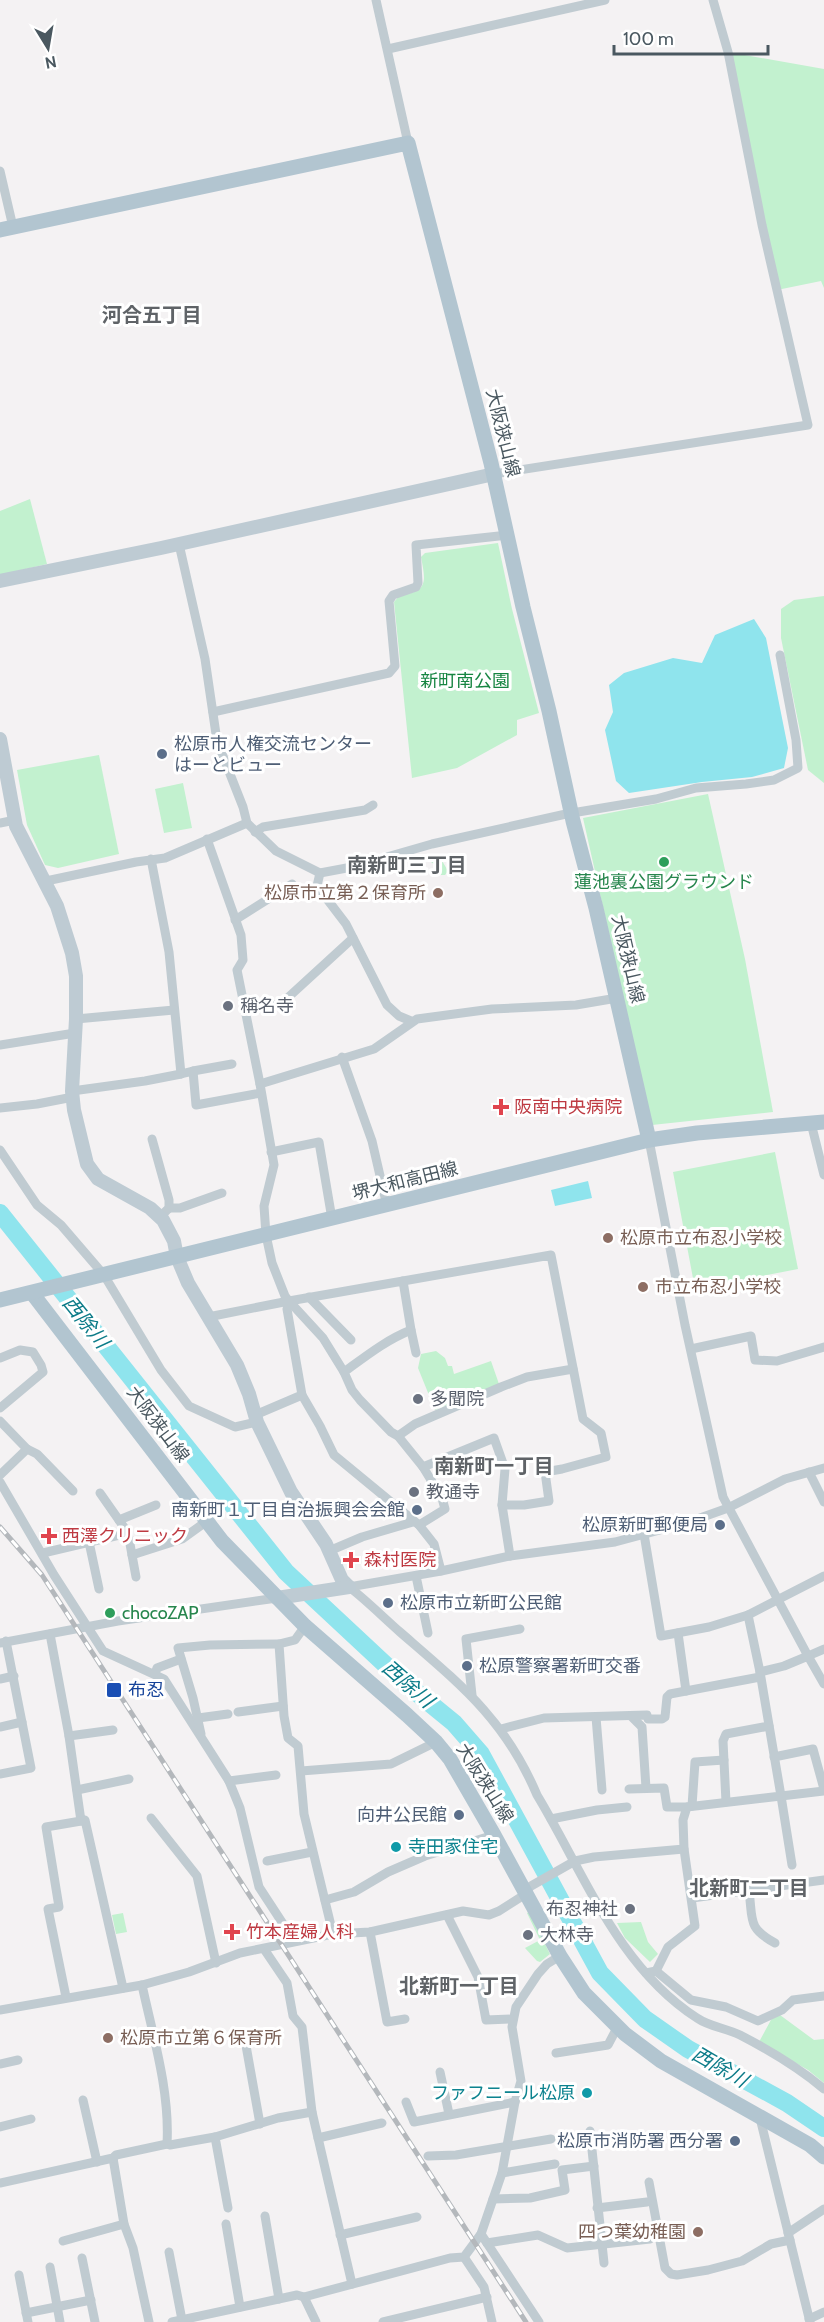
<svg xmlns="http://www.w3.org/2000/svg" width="824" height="2322" viewBox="0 0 824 2322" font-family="Cabin,'Noto Sans JP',sans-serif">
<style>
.green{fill:#c2f1cf}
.water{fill:#8fe4ed}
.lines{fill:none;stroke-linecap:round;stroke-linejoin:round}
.river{stroke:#8fe4ed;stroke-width:18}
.street{stroke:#c0cbd1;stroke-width:9}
.secondary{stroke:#becbd3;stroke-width:14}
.primary{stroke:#b2c5d0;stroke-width:15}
.rail-casing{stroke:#b4b8bc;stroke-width:5}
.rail{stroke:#fff;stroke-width:3;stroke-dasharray:9;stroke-linecap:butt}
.service-dot{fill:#5c6f8a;stroke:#fff;stroke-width:2}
.leisure-dot{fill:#2e9e5b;stroke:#fff;stroke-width:2}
.education-dot{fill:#8d6e63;stroke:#fff;stroke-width:2}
.worship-dot{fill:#6b7280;stroke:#fff;stroke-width:2}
.health-dot{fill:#e0444e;stroke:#fff;stroke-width:2}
.transit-dot{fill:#1a4fb4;stroke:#fff;stroke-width:2}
.culture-dot{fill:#0f9aa8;stroke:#fff;stroke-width:2}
.labels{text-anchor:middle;stroke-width:6;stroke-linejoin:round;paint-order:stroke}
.street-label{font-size:18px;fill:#4a5860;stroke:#fff}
.park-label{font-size:18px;fill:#178542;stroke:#fff}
.service-label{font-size:18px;fill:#4e5e75;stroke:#fff;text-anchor:end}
.leisure-label{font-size:18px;fill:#27864d;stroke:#fff}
.education-label{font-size:18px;fill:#785e54;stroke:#fff;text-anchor:start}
.worship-label{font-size:18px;fill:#5b616d;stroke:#fff;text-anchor:start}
.health-label{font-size:18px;fill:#be3a42;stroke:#fff;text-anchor:start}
.transit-label{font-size:18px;fill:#164399;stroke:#fff;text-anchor:start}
.culture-label{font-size:18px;fill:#0d838f;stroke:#fff;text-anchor:start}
.neighbourhood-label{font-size:20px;font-weight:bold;fill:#5f6367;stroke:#fff}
.water-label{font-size:20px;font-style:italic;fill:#0d7c89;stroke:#fff}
</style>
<rect width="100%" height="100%" fill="#f4f2f3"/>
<g class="green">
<path d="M728 52 824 69V288L821 281 777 290Z"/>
<path d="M30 499 47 564 0 575V511Z"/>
<path d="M498 543 512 609 539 713 517 720V735L457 768 412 778 394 602 399 596C428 591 426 583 421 557L425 553Z"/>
<path d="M824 596V783L808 770 781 638V609L794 600Z"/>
<path d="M99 755 119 854 58 868 45 865 27 825 17 770Z"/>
<path d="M183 783 192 828 164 833 155 789Z"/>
<path d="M708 794 745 959 773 1112 652 1125 583 818Z"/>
<path d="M441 859 448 871 445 875H438L434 864 431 862Z"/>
<path d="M775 1152 798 1269 695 1289 673 1172Z"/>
<path d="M436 1351 445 1358 448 1366H452L454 1374 491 1361 499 1384 435 1410 418 1368 421 1354Z"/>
<path d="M529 1912 550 1954 540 1962 537 1961 525 1948 540 1940 527 1913Z"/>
<path d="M123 1913 127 1932 116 1934 112 1915Z"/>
<path d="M641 1922 648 1942 658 1954 650 1962 625 1938 617 1923Z"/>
<path d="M780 2015 814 2040 824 2039V2083L808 2070 759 2042 772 2018Z"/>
</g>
<g class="water">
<path d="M754 619 766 638 788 748 784 768 752 777 702 782 629 793 616 781 605 730 613 712 609 685 624 673 673 658 702 663 715 635Z"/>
<path d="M588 1181 592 1198 555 1206 551 1190Z"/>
</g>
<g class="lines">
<path class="river" d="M0 1213 286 1572 405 1683 454 1723 481 1754 600 1973 645 2019 688 2049 787 2103 824 2128"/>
<g class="street">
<path d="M376 0 408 143"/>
<path d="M388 49 605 0"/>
<path d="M0 171 13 227"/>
<path d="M494 474 808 425 762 225 728 52 713 0"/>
<path d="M179 544 205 659 217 741 243 807 247 823 276 851 320 873 352 867 432 844 566 814 656 799 696 788 746 784 774 780 798 768 796 740 780 655"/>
<path d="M213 712 389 673 395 666 389 601 393 595 416 587 418 583 416 545 508 535"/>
<path d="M0 823 15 820"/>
<path d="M255 832 263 827 365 810 373 805"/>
<path d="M207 839 241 935 243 960 237 970 260 1084 274 1165 264 1206 266 1235 272 1263 285 1296 289 1301 403 1281 411 1330C386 1340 366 1356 344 1372L352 1390 360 1400 391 1432 398 1436 423 1467 494 1438 505 1469 502 1505 510 1556"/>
<path d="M151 859 169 952 181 1074 193 1071 196 1105 261 1093"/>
<path d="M320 873 317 886 346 924 387 1005 399 1016 411 1021"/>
<path d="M46 881 136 862 165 858 247 823"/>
<path d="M235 920 292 884"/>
<path d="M245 1012 282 1003 353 938"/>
<path d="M76 1019 174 1010"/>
<path d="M0 1045 75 1033"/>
<path d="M342 1057 372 1141 387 1206"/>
<path d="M193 1071 232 1064"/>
<path d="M260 1084 374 1049 417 1019 492 1009 576 1005 617 998"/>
<path d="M72 1091 145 1081 181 1074"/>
<path d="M0 1108 37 1104 73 1097"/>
<path d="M811 1123 824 1175"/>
<path d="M152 1139 169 1200V1208L160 1217"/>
<path d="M649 1140 685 1325 723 1497 808 1656 824 1649"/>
<path d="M0 1150 37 1205 61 1225 104 1275 161 1370 189 1406 235 1427 257 1422"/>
<path d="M271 1152 319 1142 332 1219"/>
<path d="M169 1208H180L222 1193"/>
<path d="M403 1281 551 1255 583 1419 601 1433 606 1457 562 1469 545 1472 549 1501 524 1505H502"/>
<path d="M309 1297 351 1340"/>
<path d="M289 1301 287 1309 302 1395 320 1426 334 1455 419 1525 434 1544 441 1571"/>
<path d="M289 1301 323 1338 344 1372"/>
<path d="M208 1317 289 1301"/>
<path d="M411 1330 416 1353"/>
<path d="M691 1349 751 1336 755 1360 777 1361 824 1347"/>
<path d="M0 1358 20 1350 33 1352 41 1365 43 1372 0 1408"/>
<path d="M255 1415 302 1395"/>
<path d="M0 1421 27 1449 0 1475"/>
<path d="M398 1436 415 1424 501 1387 527 1377 573 1369"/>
<path d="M27 1449 37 1454 73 1491"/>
<path d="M809 1472 824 1502"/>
<path d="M0 1482 54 1575 103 1651 164 1679 229 1781 276 1775"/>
<path d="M100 1493 128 1533 136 1577"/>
<path d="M119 1520 156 1505"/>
<path d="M419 1525 445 1509 442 1498 423 1467"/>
<path d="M644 1534 661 1636 709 1627 748 1615 824 1576"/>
<path d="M89 1542 99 1589"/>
<path d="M329 1551 362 1537 413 1522"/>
<path d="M43 1553 128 1533"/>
<path d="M132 1555 182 1539 207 1521"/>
<path d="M416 1576 428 1633"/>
<path d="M349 1587C365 1599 384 1618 400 1632 460 1684 505 1719 537 1795 584 1873 618 1967 697 2018 710 2027 726 2028 740 2035 769 2050 799 2068 824 2089"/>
<path d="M349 1587 441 1571 510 1556 615 1542 686 1523 728 1508 785 1479 824 1468"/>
<path d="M748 1615 760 1672"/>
<path d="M305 1626 295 1640 279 1644 284 1716 288 1738 298 1746 304 1814 333 1934"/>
<path d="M678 1633 686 1691"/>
<path d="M50 1634 69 1736 81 1821 85 1820 123 1988"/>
<path d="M0 1643 118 1621 277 1598"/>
<path d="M155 1674 157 1668 181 1659"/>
<path d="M0 1679 14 1676"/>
<path d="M472 1695 466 1639 520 1629"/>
<path d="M238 1712 283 1706"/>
<path d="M596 1717 602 1790"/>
<path d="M632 1717 642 1727 646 1788"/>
<path d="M198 1718 228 1714"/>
<path d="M0 1727 22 1722"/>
<path d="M501 1729 544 1718 647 1715 648 1719H662L665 1717 667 1697 670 1694 760 1677"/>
<path d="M201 1734 193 1698 178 1648 210 1645 279 1644"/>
<path d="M69 1736 113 1730"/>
<path d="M774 1757 813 1749 824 1789"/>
<path d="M301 1771 391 1764 436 1742"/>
<path d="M0 1774 31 1768 6 1641"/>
<path d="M229 1781 240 1808 259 1887 291 1936"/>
<path d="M629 1789 664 1788 667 1807H687"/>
<path d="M77 1790 129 1779"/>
<path d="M726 1802 723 1741 726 1734 769 1726"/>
<path d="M692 1806 695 1762 724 1760"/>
<path d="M151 1818 197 1876 216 1963"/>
<path d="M551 1819 597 1810 627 1807"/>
<path d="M267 1861 312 1852"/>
<path d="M792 1865 781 1796 824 1791"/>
<path d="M749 1891C753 1919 747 1928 775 1943"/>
<path d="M692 1898 824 1880"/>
<path d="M325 1900 354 1892 388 1872 425 1856 494 1835"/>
<path d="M447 1915 478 1977 486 2020 513 2019"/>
<path d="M370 1932 387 2022 405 2019"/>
<path d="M264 1949 287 1983 293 2016 302 2027 312 2112 352 2284"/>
<path d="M656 1971 668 1947 695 1926 684 1849"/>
<path d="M646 1973 656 1971 691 2000 726 2007 758 2021 782 2010 793 2000 824 1996"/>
<path d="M66 1997 48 1909 59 1907 46 1827 81 1821"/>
<path d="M0 2010 142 1985 189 1972 240 1953 333 1934 370 1932 463 1911 489 1915 499 1911 521 1897 531 1886 575 1861 594 1857 684 1849 683 1820 687 1807 781 1796 760 1672 784 1666 808 1656 824 1684"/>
<path d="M245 2040 260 2124"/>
<path d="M556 2053 608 2045 618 2026"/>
<path d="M0 2064 18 2060"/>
<path d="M440 2072 449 2114"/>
<path d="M83 2100 97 2162"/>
<path d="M406 2102 414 2122 515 2102"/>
<path d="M760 2118 810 2322"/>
<path d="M0 2127 31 2119"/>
<path d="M590 2131 604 2263"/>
<path d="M318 2138 382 2123"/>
<path d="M167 2144 170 2145 215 2137"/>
<path d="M428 2156 456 2155 551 2139"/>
<path d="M113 2158 124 2224 133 2248 149 2322"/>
<path d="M502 2173 555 2164"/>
<path d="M649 2182 665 2268 671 2274 677 2275 708 2270 742 2261 771 2244 790 2240"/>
<path d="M0 2183 113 2158 116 2155 167 2144C170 2091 153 2036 142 1985"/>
<path d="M493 2199 530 2198 565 2190 562 2170 594 2166"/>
<path d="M228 2208 215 2137 278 2118 312 2112"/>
<path d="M597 2208 647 2202"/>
<path d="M265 2216 279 2299"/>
<path d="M226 2224 240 2307"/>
<path d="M788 2233 824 2209"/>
<path d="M340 2235 417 2217"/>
<path d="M63 2241 124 2224"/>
<path d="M487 2243 538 2235 567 2248 650 2239"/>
<path d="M169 2252 182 2320"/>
<path d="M464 2257 484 2287 492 2322"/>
<path d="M82 2258 95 2322"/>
<path d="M50 2267 60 2322"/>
<path d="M19 2275 28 2322"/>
<path d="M304 2297 316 2322"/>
<path d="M26 2313 91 2300"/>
<path d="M809 2319 824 2312"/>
<path d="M172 2322 297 2295 304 2297 450 2258 464 2257 481 2234"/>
<path d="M383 2322 487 2297"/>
<path d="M539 2322 481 2234 502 2173 515 2102 521 2081 512 2027 516 2007 538 1974 547 1964 560 1956"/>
</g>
<g class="secondary">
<path d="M0 581 161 548 494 474"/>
<path d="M0 739 16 826 57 906 72 953 76 976V1019L72 1091 74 1110 87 1164 98 1179 150 1208 163 1220 174 1241 177 1257 188 1283 237 1365 249 1394 257 1422 291 1492 326 1544 342 1580 349 1587"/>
<path d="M277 1598 349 1587"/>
</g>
<g class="primary">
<path d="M0 230 408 143 491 463 523 607 549 711 573 821 596 908 649 1140"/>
<path d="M32 1293 222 1541 305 1626 407 1715 436 1742 450 1759 494 1835 560 1956 584 1993 625 2034 661 2061 810 2145 824 2157"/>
<path d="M0 1300 649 1140 697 1133 824 1122"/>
</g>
<g class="rail-casing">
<path id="rail" d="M0 1527 42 1575 526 2322"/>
</g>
<use href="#rail" class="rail"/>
</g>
<g class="service-dot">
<circle cx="162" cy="754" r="6"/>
<circle cx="417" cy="1510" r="6"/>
<circle cx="720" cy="1525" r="6"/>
<circle cx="388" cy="1603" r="6"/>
<circle cx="467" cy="1666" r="6"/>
<circle cx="459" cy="1815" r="6"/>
<circle cx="735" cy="2141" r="6"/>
</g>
<g class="leisure-dot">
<circle cx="664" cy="862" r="6"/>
<circle cx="110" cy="1613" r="6"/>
</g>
<g class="education-dot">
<circle cx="438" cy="893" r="6"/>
<circle cx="608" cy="1238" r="6"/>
<circle cx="643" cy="1287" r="6"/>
<circle cx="108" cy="2038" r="6"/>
<circle cx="698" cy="2232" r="6"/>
</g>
<g class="worship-dot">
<circle cx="228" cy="1006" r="6"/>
<circle cx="418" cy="1399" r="6"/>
<circle cx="414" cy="1492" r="6"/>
<circle cx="630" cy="1909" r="6"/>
<circle cx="528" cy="1935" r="6"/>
</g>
<g class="health-dot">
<path d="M498 1098h6v6h6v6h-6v6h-6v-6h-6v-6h6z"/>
<path d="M46 1527h6v6h6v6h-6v6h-6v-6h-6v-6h6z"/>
<path d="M348 1551h6v6h6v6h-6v6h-6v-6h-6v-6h6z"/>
<path d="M229 1923h6v6h6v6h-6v6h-6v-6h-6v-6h6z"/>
</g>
<rect class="transit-dot" x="106" y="1682" width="16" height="16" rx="3"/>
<g class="culture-dot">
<circle cx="396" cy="1847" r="6"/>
<circle cx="587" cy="2093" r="6"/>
</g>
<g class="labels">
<g class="street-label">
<text transform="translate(503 433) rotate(76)" y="6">大阪狭山線</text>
<text transform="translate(628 959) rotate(77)" y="6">大阪狭山線</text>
<text transform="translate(405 1181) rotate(-14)" y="6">堺大和高田線</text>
<text transform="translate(158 1424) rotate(53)" y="6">大阪狭山線</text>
<text transform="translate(485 1783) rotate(58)" y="6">大阪狭山線</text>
</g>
<g class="park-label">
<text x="465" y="687">新町南公園</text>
</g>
<g class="service-label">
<text x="174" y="750" text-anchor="start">松原市人権交流センター<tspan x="174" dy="21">はーとビュー</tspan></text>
<text x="405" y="1516">南新町１丁目自治振興会会館</text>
<text x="708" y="1531">松原新町郵便局</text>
<text x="400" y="1609" text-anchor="start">松原市立新町公民館</text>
<text x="479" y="1672" text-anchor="start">松原警察署新町交番</text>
<text x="447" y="1821">向井公民館</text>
<text x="723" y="2147">松原市消防署 西分署</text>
</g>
<g class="leisure-label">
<text x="664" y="888">蓮池裏公園グラウンド</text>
<text x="122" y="1619" text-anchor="start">chocoZAP</text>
</g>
<g class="education-label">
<text x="426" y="899" text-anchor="end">松原市立第２保育所</text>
<text x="620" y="1244">松原市立布忍小学校</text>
<text x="655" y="1293">市立布忍小学校</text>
<text x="120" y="2044">松原市立第６保育所</text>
<text x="686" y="2238" text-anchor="end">四つ葉幼稚園</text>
</g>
<g class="worship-label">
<text x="240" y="1012">稱名寺</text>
<text x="430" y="1405">多聞院</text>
<text x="426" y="1498">教通寺</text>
<text x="618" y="1915" text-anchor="end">布忍神社</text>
<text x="540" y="1941">大林寺</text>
</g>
<g class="health-label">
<text x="514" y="1113">阪南中央病院</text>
<text x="62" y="1542">西澤クリニック</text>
<text x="364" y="1566">森村医院</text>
<text x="246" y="1938">竹本産婦人科</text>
</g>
<g class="transit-label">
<text x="128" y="1696">布忍</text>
</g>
<g class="culture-label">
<text x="408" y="1853">寺田家住宅</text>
<text x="575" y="2099" text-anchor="end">ファフニール松原</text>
</g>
<g class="neighbourhood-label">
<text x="152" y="322">河合五丁目</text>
<text x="407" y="872">南新町三丁目</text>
<text x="494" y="1473">南新町一丁目</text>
<text x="749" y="1895">北新町二丁目</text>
<text x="459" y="1993">北新町一丁目</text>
</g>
<g class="water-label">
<text transform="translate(86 1322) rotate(51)" y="7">西除川</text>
<text transform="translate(408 1684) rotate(41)" y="7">西除川</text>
<text transform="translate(720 2067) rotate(30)" y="7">西除川</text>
</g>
</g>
<g transform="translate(48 48) rotate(169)" stroke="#ffffff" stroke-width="4.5" paint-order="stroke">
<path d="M0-4.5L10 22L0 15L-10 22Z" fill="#4a5860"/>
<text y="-9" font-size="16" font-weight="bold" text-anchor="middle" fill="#4a5860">N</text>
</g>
<path d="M614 45v9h154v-9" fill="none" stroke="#4a5860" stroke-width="3"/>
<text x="623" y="45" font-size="18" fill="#4a5860" stroke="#ffffff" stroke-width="4.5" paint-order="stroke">100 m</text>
</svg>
